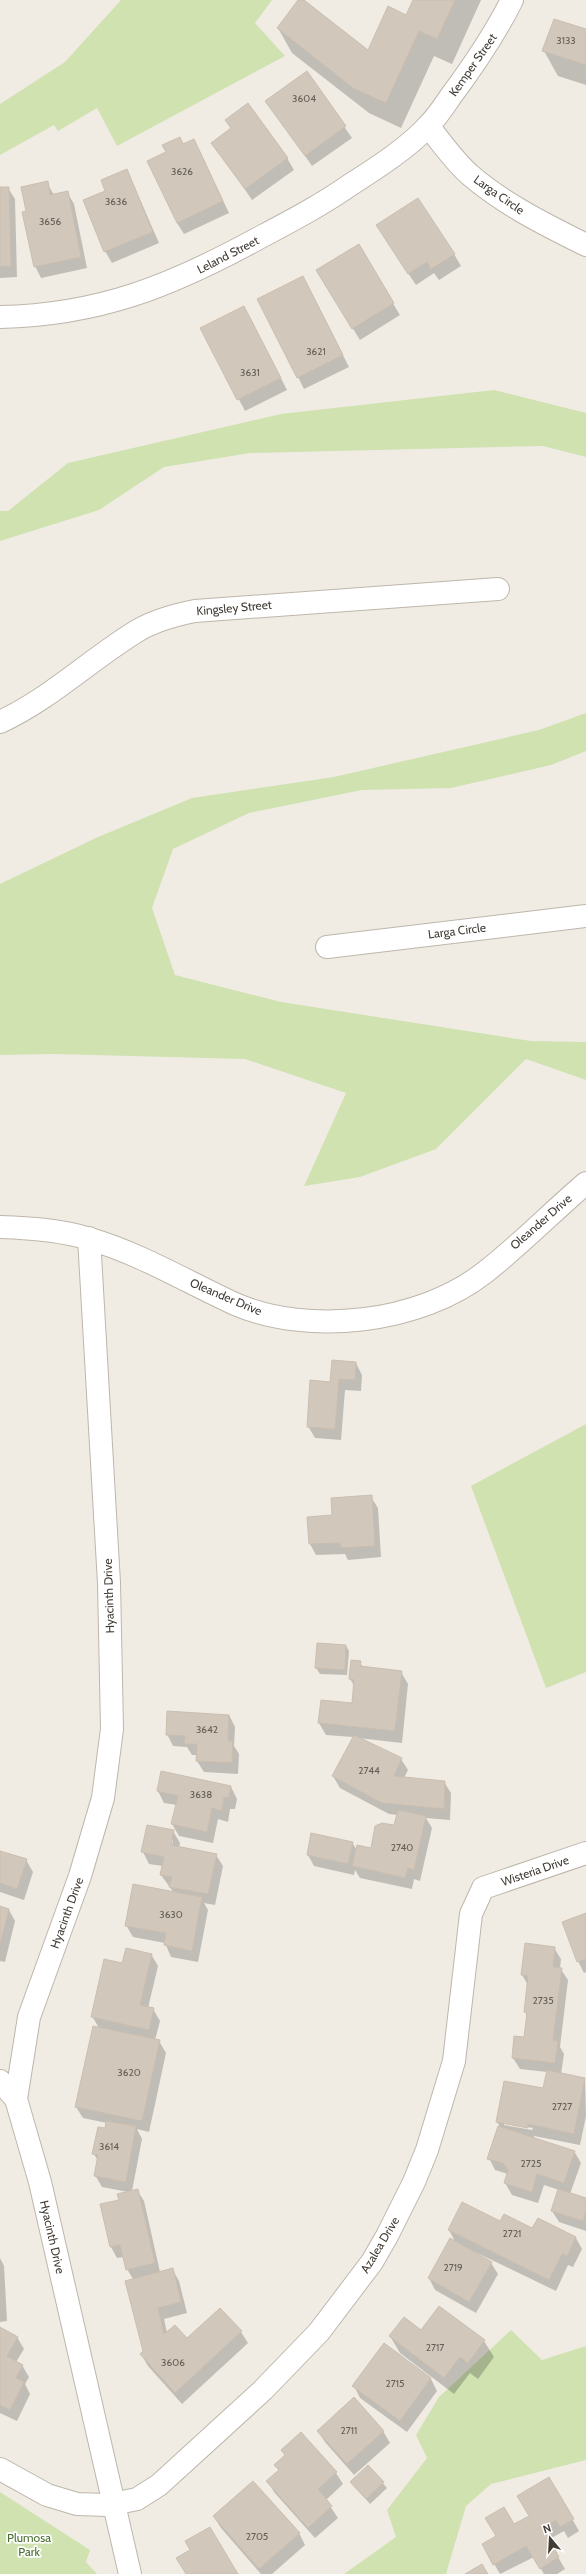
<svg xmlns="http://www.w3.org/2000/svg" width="586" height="2574" viewBox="0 0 586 2574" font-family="Cabin,sans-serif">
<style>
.green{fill:#cfe2b0}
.shadow{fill:#0003;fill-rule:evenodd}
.building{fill:#d1c7bb;stroke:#cbbeaf}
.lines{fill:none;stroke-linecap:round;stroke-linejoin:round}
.minor-casing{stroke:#beb6ab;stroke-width:24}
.minor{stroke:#fff;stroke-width:22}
.labels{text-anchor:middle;stroke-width:3.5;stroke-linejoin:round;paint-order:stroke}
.number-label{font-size:10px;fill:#665f56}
.street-label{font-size:12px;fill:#423c35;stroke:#fff}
.park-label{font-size:12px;fill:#4a6e2e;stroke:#fff}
</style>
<rect width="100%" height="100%" fill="#f0ece4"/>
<g class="green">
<path d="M121 0H272L255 23 285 56 117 146 97 108 58 131 54 125 0 155V104L65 62Z"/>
<path d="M494 390 586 413V457L543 446 250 453 164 467 99 510 0 541V511H8L68 463 281 414Z"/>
<path d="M586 713V751L551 765 451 788 362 790 249 813 173 849 152 908 175 975 281 1002 531 1041 586 1042V1080L526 1059 436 1149 360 1177 304 1186 346 1093 245 1059 54 1054 0 1055V884L98 837 192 798 334 777 539 730Z"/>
<path d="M586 1424V1672L546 1688 471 1486Z"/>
<path d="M511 2330 542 2360 586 2346V2460L491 2484 466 2506 446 2574H344L396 2537 387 2510 427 2458 416 2435 439 2397Z"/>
<path d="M0 2492 90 2550 86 2562 97 2574H0Z"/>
</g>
<g class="shadow">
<path d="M300 0 368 52 407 16 414 0H481L452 64 434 56 401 128 369 113 292 53 278 28Z"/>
<path d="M586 30V85L558 76 544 51Z"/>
<path d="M307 73 352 138 312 166 267 101Z"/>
<path d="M226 120 287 158 294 170 252 200 213 143 231 129Z"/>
<path d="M183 145 200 152 229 213 184 234 177 223Z"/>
<path d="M127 170 159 243 112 263 105 251 106 191Z"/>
<path d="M47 183 54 195 67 192 74 204 87 268 41 278 35 266Z"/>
<path d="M0 188H8L15 199 17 277 0 278Z"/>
<path d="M384 237 454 254 461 266 439 280 434 273 416 285Z"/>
<path d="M358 246 400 315 360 340 324 282Z"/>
<path d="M303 277 349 367 304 389 298 377Z"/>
<path d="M250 318 287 390 245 411 202 329Z"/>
<path d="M356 1363 362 1375 361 1391 345 1390 341 1440 315 1438 308 1426 331 1383Z"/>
<path d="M371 1497 378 1508 381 1557 348 1560 345 1554 316 1555 310 1544 333 1516Z"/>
<path d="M346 1646 349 1651 347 1675 320 1674 316 1668Z"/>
<path d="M360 1662 363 1668 401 1672 408 1684 402 1743 358 1738 401 1759 408 1770 404 1778 444 1782 451 1793 450 1820 426 1818 432 1828 420 1881 414 1879 412 1889 360 1878 355 1870 354 1875 314 1866 308 1855 352 1842 357 1851 371 1849 395 1826 398 1815 389 1814 340 1788 333 1776 353 1737 326 1735 319 1723 353 1704 355 1687 350 1679Z"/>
<path d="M229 1715 235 1727 234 1746 239 1754 238 1774 204 1772 197 1761 198 1755H192L187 1747 173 1746 167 1734Z"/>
<path d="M231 1787 237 1799 235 1809H230L228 1822 218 1819 213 1843 179 1836 172 1824 177 1805 164 1803 158 1791Z"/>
<path d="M173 1831 180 1843 179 1847 216 1855 223 1866 215 1905 204 1903 208 1910 198 1962 171 1957 165 1943 133 1937 126 1925 174 1893 161 1875 163 1866 149 1864 143 1852ZM171 1840H173L171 1850 169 1849Z"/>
<path d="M0 1852 26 1860 33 1872 24 1900 0 1892Z"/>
<path d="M0 1907 9 1910 15 1921 5 1962 0 1961Z"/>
<path d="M586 1914V1972L584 1973 578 1961Z"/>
<path d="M554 1948 561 1959 560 1968 568 1980 560 2047 564 2054 561 2074 585 2079 586 2116 580 2145 534 2136V2139L574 2151 581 2163 570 2194 586 2199V2231L559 2222 552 2211 559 2190 544 2185 538 2203 512 2195 505 2183 508 2174 495 2170 489 2158 501 2128 497 2122 544 2089 547 2072 520 2069 513 2058 525 2038 528 2017 525 2012 528 1985 522 1975ZM504 2123 533 2128 532 2130 504 2125Z"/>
<path d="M151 1954 158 1966 148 2008 153 2009 160 2021 155 2040 159 2041 166 2053 149 2132 137 2129 142 2139 132 2191 137 2190 144 2201 160 2272 172 2269 179 2281 187 2313 164 2319 167 2333 187 2340 241 2332 248 2343 182 2404 148 2366 141 2354 144 2352 133 2279 127 2269 124 2257 117 2258 111 2247 120 2201 128 2192 102 2187 95 2175 98 2161 94 2154 107 2123 83 2118 76 2107 99 2028 92 2016 123 1964Z"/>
<path d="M501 2222 576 2238 582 2249 573 2267 568 2265 556 2291 471 2250 491 2263 498 2274 476 2313 435 2290 429 2278 456 2243 449 2230Z"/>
<path d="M0 2258 4 2266 7 2321 0 2322Z"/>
<path d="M0 2329 17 2337 24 2349 16 2362 22 2365 29 2377 25 2384 30 2394 17 2421 0 2413Z"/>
<path d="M390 2336 484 2341 494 2357 478 2379 470 2373 454 2394 400 2353Z"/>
<path d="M384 2345 431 2379 437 2391 407 2432 360 2398 354 2386Z"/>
<path d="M318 2431H383L390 2443 354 2475 325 2442Z"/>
<path d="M301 2433 336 2473 343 2484 326 2500 338 2518 315 2538 274 2492 268 2481 279 2471 276 2465 286 2456 282 2450Z"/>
<path d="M368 2466 387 2488 370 2504 351 2482Z"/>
<path d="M549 2478 579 2531 568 2538 564 2531 548 2540 565 2569 557 2574H544L534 2557 500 2574 483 2545 530 2516Z"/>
<path d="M214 2517 299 2533 305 2545 272 2574H261L221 2528Z"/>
</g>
<g class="building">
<path d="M298 0H304L368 50 388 6 406 15 413 0H455L437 39 419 31 386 103 353 88 277 28Z"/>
<path d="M554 19 586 29V65L542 51Z"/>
<path d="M307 71 346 126 305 156 265 101Z"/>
<path d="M248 103 288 158 245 189 211 143 231 128 225 120Z"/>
<path d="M180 137 183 144 194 139 223 201 177 223 147 161 166 152 162 145Z"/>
<path d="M127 169 153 232 104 252 83 200 105 191 101 180Z"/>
<path d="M48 181 50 195 68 191 81 257 34 267 22 212 26 211 21 187Z"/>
<path d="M0 187H9L11 266H0Z"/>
<path d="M418 198 455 254 431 269 427 262 408 274 376 225Z"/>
<path d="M359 244 394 303 352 329 316 270Z"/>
<path d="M303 276 343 355 297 378 257 299Z"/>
<path d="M244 306 281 378 237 400 200 328Z"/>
<path d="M332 1360 356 1362 355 1380 339 1379 335 1429 307 1427 310 1380 330 1382Z"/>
<path d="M372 1495 375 1546 341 1548 340 1543 309 1544 307 1517 332 1515 331 1498Z"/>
<path d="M317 1643 346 1645 345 1670 315 1668Z"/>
<path d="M351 1660 361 1661 360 1666 402 1671 395 1731 318 1723 321 1700 352 1703 354 1680 349 1679Z"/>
<path d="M167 1711 229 1715 228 1741H233L232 1763 196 1761 197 1744H184L185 1736 166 1735Z"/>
<path d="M354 1735 402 1758 394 1776 445 1781 444 1809 382 1803 332 1776Z"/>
<path d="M161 1771 231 1786 229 1798 224 1797 222 1811 212 1808 207 1832 171 1824 178 1796 157 1791Z"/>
<path d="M398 1810 426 1816 414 1870 408 1868 405 1878 352 1866 357 1845 371 1848 375 1826 382 1823 394 1825Z"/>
<path d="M147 1825 174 1830 171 1845 217 1854 208 1894 169 1887 172 1877 160 1875 164 1857 141 1852Z"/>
<path d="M311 1833 353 1842 348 1864 307 1855Z"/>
<path d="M0 1851 27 1859 17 1889 0 1883Z"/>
<path d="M133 1884 202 1897 192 1951 164 1945 166 1933 125 1926Z"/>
<path d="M0 1906 9 1909 0 1944Z"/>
<path d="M586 1913V1959L577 1962 562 1922Z"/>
<path d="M525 1943 555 1947 553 1967 562 1968 553 2040 558 2041 555 2063 512 2058 514 2036 524 2037 527 2013 524 2012 528 1976 521 1975Z"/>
<path d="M126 1948 152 1954 140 2005 154 2008 149 2030 91 2017 104 1959 122 1963Z"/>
<path d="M93 2026 160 2040 142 2121 75 2107Z"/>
<path d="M547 2070 585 2078 574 2134 528 2124V2128L496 2122 504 2081 543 2088Z"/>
<path d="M106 2121 136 2126 126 2182 94 2176 98 2155 92 2154 98 2127 105 2128Z"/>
<path d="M498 2126 575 2151 564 2183 537 2174 532 2192 504 2183 508 2170 503 2163 487 2159Z"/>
<path d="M138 2189 155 2263 126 2270 120 2245 110 2247 100 2204 119 2200 117 2194Z"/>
<path d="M558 2189 586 2198V2211L583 2221 551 2211Z"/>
<path d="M462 2202 500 2221 504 2214 532 2228 538 2218 576 2237 567 2256 562 2254 549 2280 448 2230Z"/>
<path d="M450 2238 492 2262 469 2302 428 2278Z"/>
<path d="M173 2268 181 2302 158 2308 164 2334 175 2325 187 2338 220 2308 242 2331 175 2393 140 2354 143 2351 125 2281Z"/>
<path d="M439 2306 485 2340 468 2363 460 2357 444 2378 389 2336 404 2317 421 2330Z"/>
<path d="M0 2327 18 2337 7 2356 23 2365 16 2378 24 2382 10 2410 0 2405Z"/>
<path d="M384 2343 431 2378 400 2421 352 2386Z"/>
<path d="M354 2397 384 2431 347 2464 317 2431Z"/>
<path d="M301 2432 337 2472 318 2489 332 2506 308 2528 266 2481 279 2470 274 2465 285 2455 281 2450Z"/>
<path d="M368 2465 384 2482 366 2499 350 2482Z"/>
<path d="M549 2477 574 2519 560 2527 556 2520 543 2528 559 2557 540 2569 526 2546 493 2565 482 2544 496 2536 485 2518 504 2507 514 2524 529 2516 517 2496Z"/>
<path d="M253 2481 300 2533 259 2569 213 2516Z"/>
<path d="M210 2527 238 2574H186L176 2558 190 2550 185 2541Z"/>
<path d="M482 2564 488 2574H465Z"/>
</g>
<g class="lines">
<g class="minor-casing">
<g id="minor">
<path d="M428 126C442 143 454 161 470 175 505 205 546 225 586 245"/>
<path d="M0 317C99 315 171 286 257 239 289 222 320 206 350 185 375 169 408 148 428 126 437 117 444 106 451 96 474 65 495 34 512 0"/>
<path d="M0 722C50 699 91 659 137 631 155 620 175 615 195 611L498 589"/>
<path d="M327 947 586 916"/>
<path d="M0 1227C30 1228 61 1230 90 1239 141 1254 187 1282 235 1304 309 1336 420 1323 484 1273 519 1246 552 1212 586 1183"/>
<path d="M89 1238 109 1583 112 1729 103 1798 80 1876 29 2017 16 2099 40 2182 130 2574"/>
<path d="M0 2081 16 2099"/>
<path d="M0 2469 47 2495 77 2504 108 2505 137 2499 159 2485 263 2390 319 2332 372 2262 387 2236 414 2182 427 2150 454 2061 471 1914 483 1888 586 1853"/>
</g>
</g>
<use href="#minor" class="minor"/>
</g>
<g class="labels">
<g class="number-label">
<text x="566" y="44">3133</text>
<text x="304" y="102">3604</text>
<text x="182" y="175">3626</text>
<text x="116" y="205">3636</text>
<text x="50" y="225">3656</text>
<text x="316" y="355">3621</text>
<text x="250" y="376">3631</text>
<text x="207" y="1733">3642</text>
<text x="369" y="1774">2744</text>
<text x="201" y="1798">3638</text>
<text x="402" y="1851">2740</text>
<text x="171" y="1918">3630</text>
<text x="543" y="2004">2735</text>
<text x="129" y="2076">3620</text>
<text x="562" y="2110">2727</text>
<text x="109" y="2150">3614</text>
<text x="531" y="2167">2725</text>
<text x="512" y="2237">2721</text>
<text x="453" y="2271">2719</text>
<text x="435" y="2351">2717</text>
<text x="173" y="2366">3606</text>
<text x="395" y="2387">2715</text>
<text x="349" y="2434">2711</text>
<text x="257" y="2540">2705</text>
</g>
<g class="street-label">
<text transform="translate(473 65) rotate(-55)" y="4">Kemper Street</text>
<text transform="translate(499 195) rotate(35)" y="4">Larga Circle</text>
<text transform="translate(228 255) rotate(-27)" y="4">Leland Street</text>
<text transform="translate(234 608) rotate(-5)" y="4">Kingsley Street</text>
<text transform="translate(457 931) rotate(-7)" y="4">Larga Circle</text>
<text transform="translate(541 1222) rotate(-41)" y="4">Oleander Drive</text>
<text transform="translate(226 1297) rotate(23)" y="4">Oleander Drive</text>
<text transform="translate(109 1596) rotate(-92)" y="4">Hyacinth Drive</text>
<text transform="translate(535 1871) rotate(-19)" y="4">Wisteria Drive</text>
<text transform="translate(67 1913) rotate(-70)" y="4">Hyacinth Drive</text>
<text transform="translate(52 2237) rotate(77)" y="4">Hyacinth Drive</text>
<text transform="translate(380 2245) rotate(-59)" y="4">Azalea Drive</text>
</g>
<g class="park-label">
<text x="29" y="2542">Plumosa<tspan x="29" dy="14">Park</tspan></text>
</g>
</g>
<g transform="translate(550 2538) rotate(342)" stroke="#ffffff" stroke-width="3" paint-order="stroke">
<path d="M0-3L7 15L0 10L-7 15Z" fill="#423c35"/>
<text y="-6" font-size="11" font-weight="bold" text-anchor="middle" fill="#423c35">N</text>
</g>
</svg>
